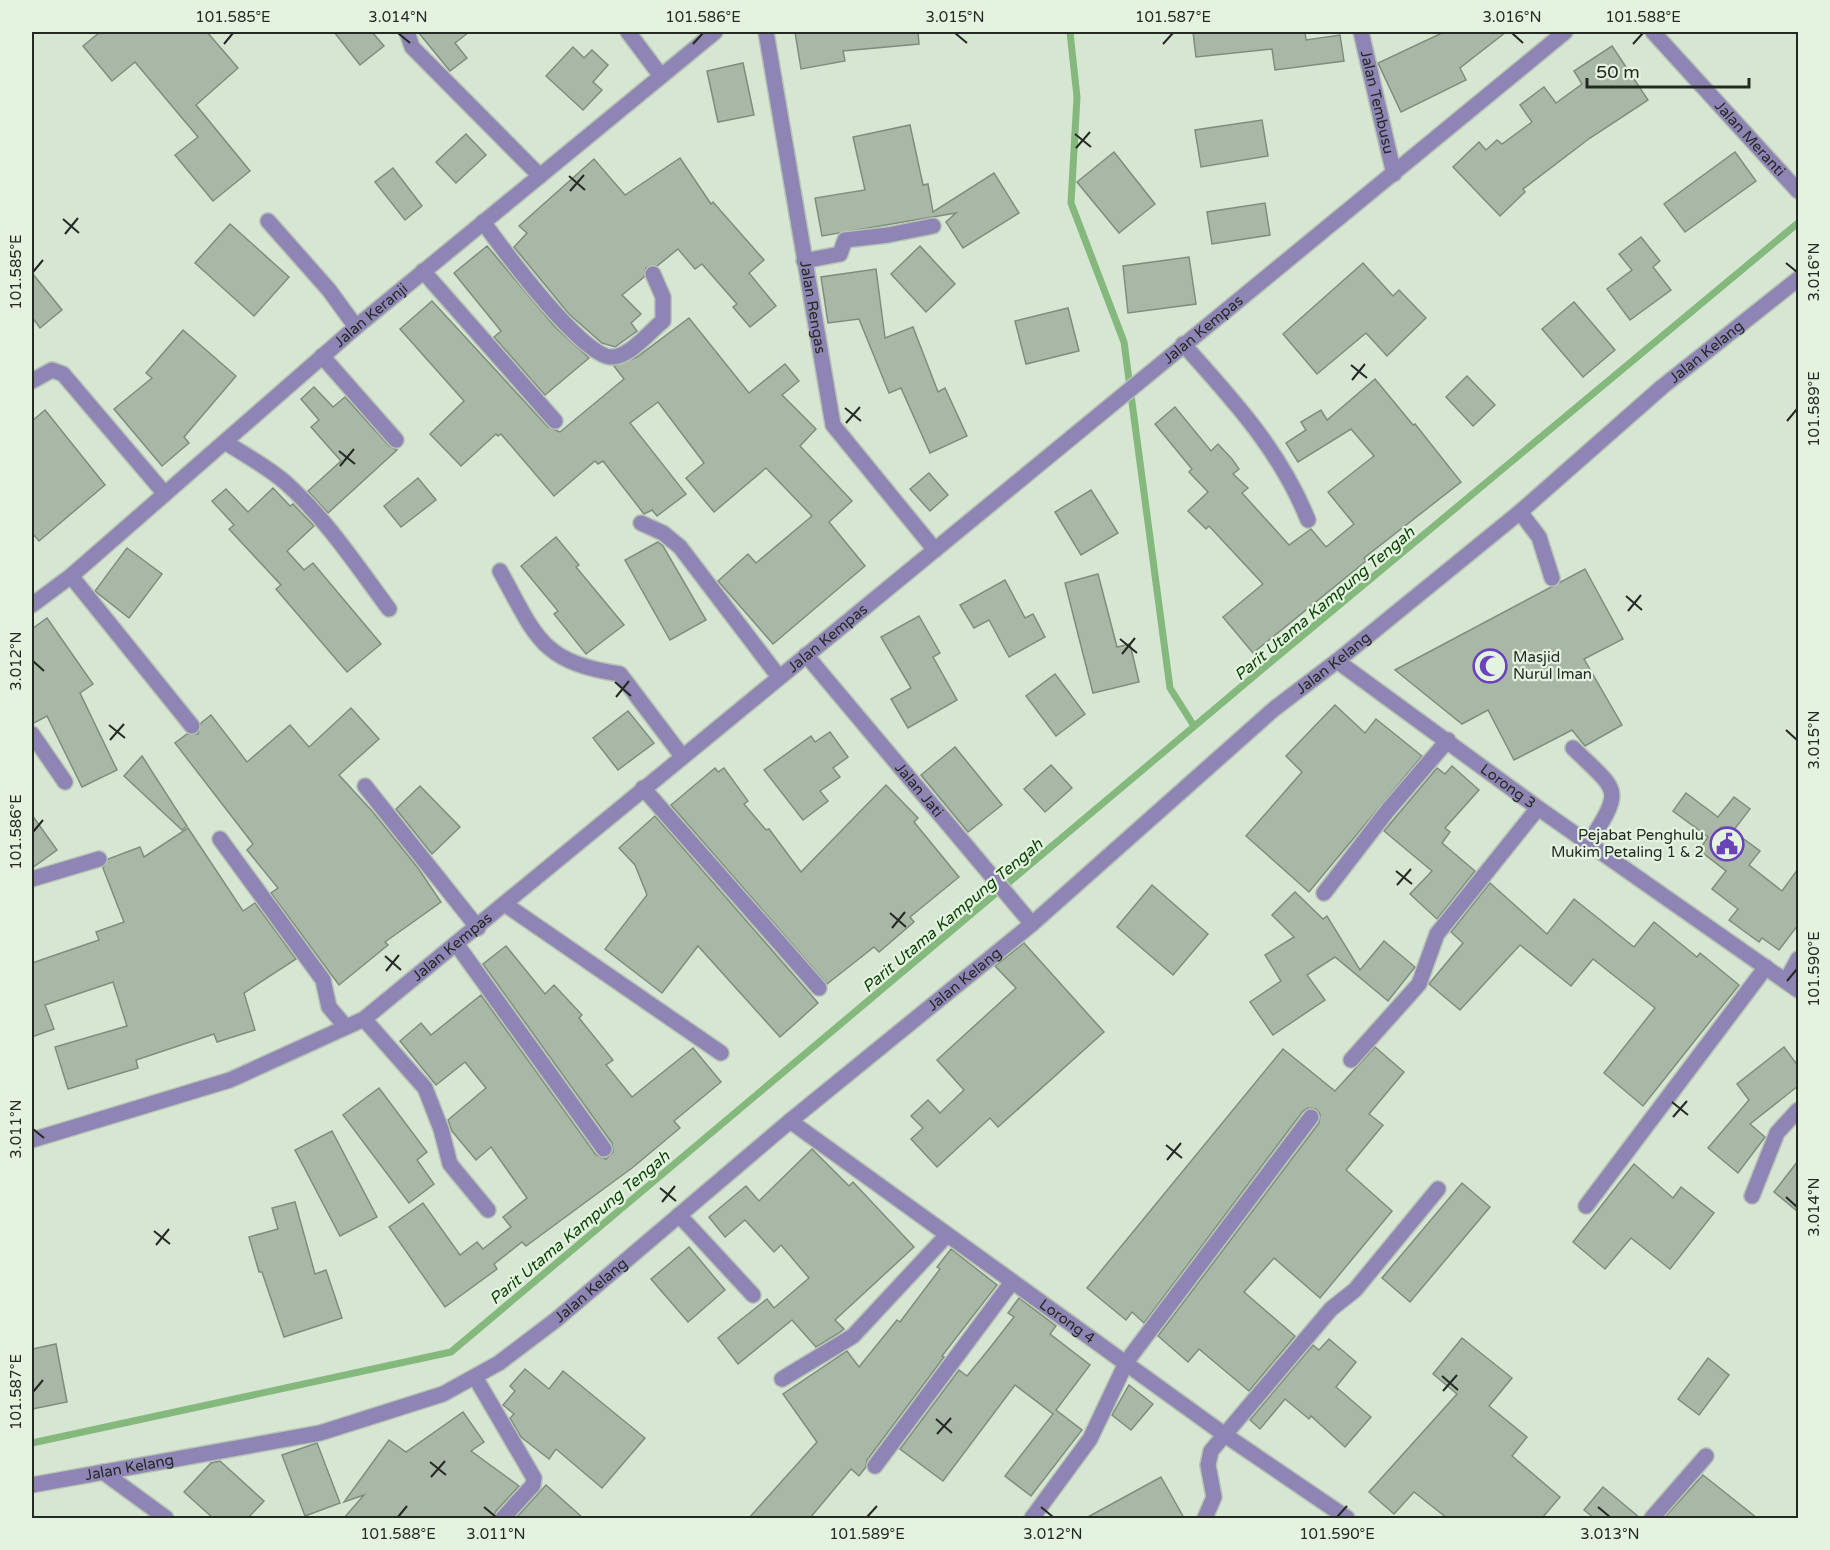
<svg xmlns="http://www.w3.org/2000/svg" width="1830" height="1550" viewBox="0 0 1830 1550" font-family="'Varela Round',sans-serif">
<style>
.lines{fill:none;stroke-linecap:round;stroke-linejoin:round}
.stream{stroke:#84b87c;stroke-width:7}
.building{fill:#a9b8a6;stroke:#7f8e7c;stroke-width:1.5}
.minor-casing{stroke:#b6c4b3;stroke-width:18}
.minor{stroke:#8f85b5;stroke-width:15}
.ticks{fill:none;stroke:#242a23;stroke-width:2}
.labels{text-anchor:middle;stroke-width:4.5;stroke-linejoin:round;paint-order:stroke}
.street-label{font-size:15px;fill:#242a23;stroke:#e3f3e0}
.poi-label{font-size:15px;fill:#242a23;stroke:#e3f3e0;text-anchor:start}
.water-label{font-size:16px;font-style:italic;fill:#083f00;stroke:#e3f3e0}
.neatline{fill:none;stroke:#242a23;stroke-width:2}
.ticks-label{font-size:15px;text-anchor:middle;fill:#242a23}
</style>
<rect width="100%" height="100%" fill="#d6e6d3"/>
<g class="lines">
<g class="stream">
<path d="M1070 32 1077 97 1071 203 1124 342 1170 688 1194 726"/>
<path d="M32 1443 451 1352 1254 676 1798 223"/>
</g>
</g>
<g class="building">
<path d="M100 32H207L238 68 196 105 250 171 213 201 175 155 198 137 135 62 112 81 83 46Z"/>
<path d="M334 32H372L384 46 360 65Z"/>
<path d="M418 32H469L455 43 467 58 450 71Z"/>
<path d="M795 32H918L919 44 843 51 845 61 801 69Z"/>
<path d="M1193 32H1305L1306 40 1340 35 1344 61 1275 70 1272 49 1196 57Z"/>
<path d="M1444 32H1506L1460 68 1466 80 1401 112 1378 63Z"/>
<path d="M1612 46 1648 100 1590 138 1523 189 1525 192 1500 216 1453 167 1479 142 1486 150 1497 140 1502 144 1532 122 1520 105 1544 87 1556 103 1582 84 1574 71Z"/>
<path d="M573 47 584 58 592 50 608 65 593 82 602 90 583 110 546 76Z"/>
<path d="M743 63 754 115 718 122 707 71Z"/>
<path d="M1262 120 1268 156 1201 167 1195 130Z"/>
<path d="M910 125 923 185 928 184 933 212 994 173 1019 213 963 248 946 222 956 213 822 236 815 198 865 190 853 137Z"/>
<path d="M466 134 486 155 456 183 436 162Z"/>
<path d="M1114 152 1155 204 1119 233 1077 182Z"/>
<path d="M1735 152 1756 181 1685 232 1664 204Z"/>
<path d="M680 158 711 204 713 202 764 260 749 273 776 306 750 327 733 307 737 304 702 264 695 269 678 249 657 266 646 268 644 277 622 295 641 314 631 323 637 331 615 347 602 343 569 314 514 247 527 233 519 226 594 159 625 195Z"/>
<path d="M393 168 422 206 405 220 375 182Z"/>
<path d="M1265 203 1270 235 1212 244 1207 212Z"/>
<path d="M230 224 289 277 254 316 195 263Z"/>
<path d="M1641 237 1660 261 1653 267 1671 290 1630 320 1607 289 1632 270 1619 254Z"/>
<path d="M487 246 555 327 589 358 545 395 494 337 501 331 454 273Z"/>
<path d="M920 246 955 284 926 312 891 274Z"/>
<path d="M1189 257 1196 304 1128 313 1123 266Z"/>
<path d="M1363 263 1393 296 1399 290 1426 318 1387 356 1366 333 1317 374 1283 334Z"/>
<path d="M876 269 885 338 913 327 938 392 945 388 967 436 930 453 901 388 889 393 859 319 828 323 821 277Z"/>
<path d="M32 273 62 310 40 328 32 317Z"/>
<path d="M432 301 548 427 560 432 624 379 614 366 637 357 689 318 749 393 785 364 799 381 782 395 816 429 800 446 852 501 829 522 865 566 773 644 718 581 748 554 756 563 812 516 766 468 714 512 686 478 704 463 658 402 630 423 686 494 657 516 652 510 644 514 603 461 598 464 595 461 554 496 501 434 498 436 496 434 461 466 430 434 464 401 400 329Z"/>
<path d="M1574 302 1615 350 1583 377 1542 329Z"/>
<path d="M1068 308 1079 351 1026 364 1015 321Z"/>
<path d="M183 330 236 376 184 437 189 443 162 466 114 409 152 378 146 373Z"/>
<path d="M1467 376 1495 405 1473 426 1446 397Z"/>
<path d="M1375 379 1413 425 1415 424 1461 482 1364 558 1366 561 1253 653 1223 617 1263 584 1209 526 1206 529 1188 511 1208 492 1189 472 1192 469 1155 424 1175 407 1211 451 1218 444 1232 459 1239 469 1233 474 1248 488 1242 493 1289 545 1311 529 1326 547 1354 524 1328 492 1374 456 1351 429 1298 462 1286 443 1306 430 1301 422 1321 410 1327 420Z"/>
<path d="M314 387 333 407 345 397 389 446 397 450 328 513 308 491 341 461 311 427 319 420 301 399Z"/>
<path d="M45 410 105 485 39 541 32 533V421Z"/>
<path d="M929 473 948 495 930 511 910 489Z"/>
<path d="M418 478 436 500 401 527 384 506Z"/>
<path d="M273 488 290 506 293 504 314 526 287 551 304 570 313 563 381 644 347 672 276 589 281 585 229 529 234 525 212 501 226 489 248 512Z"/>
<path d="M1091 490 1118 533 1081 555 1055 512Z"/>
<path d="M556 537 579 565 576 567 624 625 586 654 554 614 558 611 521 566Z"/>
<path d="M658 542 663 546 706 620 670 640 625 560Z"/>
<path d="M127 548 162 574 129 618 95 591Z"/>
<path d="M1585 569 1623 639 1584 659 1622 725 1585 746 1572 730 1514 760 1488 710 1462 724 1395 670Z"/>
<path d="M1098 574 1117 647 1130 644 1139 682 1093 693 1065 583Z"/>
<path d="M1005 580 1025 618 1033 614 1045 637 1009 657 989 620 974 628 960 605Z"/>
<path d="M919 616 940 653 933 657 957 700 908 728 891 699 911 688 881 637Z"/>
<path d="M47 618 93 684 80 693 117 770 82 787 47 716 32 724V629Z"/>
<path d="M1055 674 1085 714 1056 736 1026 696Z"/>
<path d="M1335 705 1365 733 1376 719 1422 756 1309 892 1246 836 1302 772 1286 756Z"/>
<path d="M351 708 379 739 339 775 372 811 418 868 441 902 385 942 388 945 339 985 271 893 278 888 247 850 253 844 175 743 187 734H198L201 723 211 715 247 762 290 725 309 747Z"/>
<path d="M628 711 654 743 618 770 593 738Z"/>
<path d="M830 732 848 757 833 768 840 777 820 791 828 801 803 820 764 770 811 736 815 742Z"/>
<path d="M955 747 1002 805 968 832 921 775Z"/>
<path d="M142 756 187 826 182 830 124 776Z"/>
<path d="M1051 765 1072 788 1045 812 1024 789Z"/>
<path d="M1452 766 1479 790 1445 828 1450 832 1442 843 1475 871 1437 919 1410 894 1432 871 1384 831 1437 768 1445 774Z"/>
<path d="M715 768 718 772 724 768 748 801 744 804 766 830 769 829 801 872 886 785 918 818 914 822 959 877 910 917 914 922 879 952 874 947 827 984 671 805Z"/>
<path d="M420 786 460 827 432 854 396 809Z"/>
<path d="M1686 793 1718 817 1734 797 1750 809 1733 831 1760 851 1749 865 1782 891 1798 869V925L1779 950 1762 938 1759 942 1729 920 1738 909 1712 889 1726 871 1699 850 1708 837 1673 811Z"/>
<path d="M32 815 57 850 32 868Z"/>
<path d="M655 816 818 1003 780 1037 698 946 662 993 605 949 647 895 635 865 619 848Z"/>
<path d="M188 828 243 911 255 903 296 959 244 993 255 1030 217 1042 214 1034 136 1060 138 1068 68 1089 55 1047 127 1026 113 982 45 1005 54 1029 32 1037V963L99 940 96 932 124 922 103 868 108 859 140 847 144 857Z"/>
<path d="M1490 883 1547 934 1574 899 1634 947 1654 922 1697 957 1700 953 1739 985 1643 1106 1604 1073 1655 1008 1593 959 1571 986 1520 945 1460 1010 1429 984 1463 943 1451 932Z"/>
<path d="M1152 885 1208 934 1173 975 1117 927Z"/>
<path d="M1295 892 1323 919 1327 916 1360 970 1384 941 1415 967 1388 1001 1335 957 1307 975 1325 1000 1273 1035 1250 1002 1281 981 1265 955 1294 937 1272 915Z"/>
<path d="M1024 943 1104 1032 998 1127 990 1118 937 1167 911 1139 923 1128 911 1116 928 1100 940 1113 964 1090 937 1060 1016 988 995 966Z"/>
<path d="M506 946 545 994 554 985 582 1015 579 1018 613 1060 606 1065 632 1097 693 1048 721 1082 674 1121 680 1128 632 1168 526 1246 522 1242 494 1264 497 1269 445 1307 389 1227 423 1203 460 1255 477 1242 483 1249 511 1227 503 1217 527 1198 491 1147 476 1160 452 1131 448 1120 486 1088 465 1062 436 1085 400 1041 421 1023 431 1035 481 995 596 1155 606 1159 613 1152 612 1143 483 964Z"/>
<path d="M1375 1047 1404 1072 1369 1114 1383 1125 1346 1170 1392 1211 1320 1298 1274 1258 1244 1292 1295 1336 1249 1391 1199 1349 1188 1362 1158 1336 1319 1123 1320 1114 1316 1109 1308 1108 1303 1111 1144 1323 1132 1312 1126 1320 1087 1288 1283 1049 1335 1091Z"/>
<path d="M1784 1047 1798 1066V1086L1750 1124 1765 1137 1738 1173 1708 1148 1749 1100 1737 1084Z"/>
<path d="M379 1088 427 1152 417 1160 434 1184 409 1203 343 1115Z"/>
<path d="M332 1131 377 1217 340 1236 295 1150Z"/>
<path d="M812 1149 849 1186 853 1182 914 1247 835 1320 844 1329 839 1333 816 1347 792 1320 738 1364 718 1338 767 1299 774 1308 809 1278 781 1245 774 1252 745 1220 725 1237 709 1217 746 1186 759 1201Z"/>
<path d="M1798 1161V1212L1774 1192Z"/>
<path d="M1634 1164 1673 1198 1681 1187 1714 1213 1670 1269 1631 1238 1605 1269 1573 1242Z"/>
<path d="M1462 1183 1490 1207 1410 1302 1382 1278Z"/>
<path d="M295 1202 315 1274 326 1270 342 1318 284 1337 262 1272H259L249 1237 278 1229 272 1208Z"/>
<path d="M689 1247 725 1290 688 1322 651 1279Z"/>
<path d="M951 1249 997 1285 942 1356 944 1357 867 1460 866 1467 859 1476 851 1469 810 1518H749L817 1442 783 1394 847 1351 859 1367 897 1320 900 1322 940 1269 937 1267Z"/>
<path d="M1019 1298 1056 1326 1050 1334 1090 1365 1056 1410 1082 1430 1031 1496 1005 1476 1053 1414 1015 1385 943 1481 900 1449 959 1370 967 1376 989 1349 1014 1317 1008 1313Z"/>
<path d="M1462 1338 1512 1378 1489 1406 1527 1437 1512 1456 1560 1497 1542 1518H1447L1414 1492 1394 1514 1369 1492 1457 1394 1433 1374Z"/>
<path d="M1329 1339 1356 1362 1336 1387 1371 1417 1345 1447 1311 1416 1309 1419 1285 1399 1260 1429 1250 1420 1313 1345 1319 1350Z"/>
<path d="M56 1344 67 1402 32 1409V1349Z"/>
<path d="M1708 1358 1729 1375 1699 1415 1678 1399Z"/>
<path d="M525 1369 549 1389 563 1371 645 1438 602 1488 556 1449 549 1459 521 1437 510 1418 514 1414 503 1405 515 1391 510 1386Z"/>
<path d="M1129 1385 1153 1404 1131 1430 1112 1415Z"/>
<path d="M463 1412 484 1442 471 1451 519 1486 496 1511 494 1518H344L364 1495 344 1502 389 1440 406 1452Z"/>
<path d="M317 1443 340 1503 305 1516 282 1455Z"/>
<path d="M220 1461 264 1501 248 1518H213L184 1492 211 1463Z"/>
<path d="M1703 1475 1757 1518H1664Z"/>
<path d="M1161 1477 1184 1518H1086Z"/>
<path d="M546 1485 583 1518H516Z"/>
<path d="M1603 1487 1640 1518H1594L1584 1510Z"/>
</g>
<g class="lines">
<g class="minor-casing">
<g id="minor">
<path d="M407 32 412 47 540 176"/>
<path d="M628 32 661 76"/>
<path id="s1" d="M766 32 833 425 935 550"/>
<path id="s2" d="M1361 32 1394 174"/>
<path id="s3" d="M1653 32 1798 191"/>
<path d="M268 221 329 290 356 327"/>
<path d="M483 222C502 248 581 356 611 357 629 358 650 331 663 321V297L653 274"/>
<path d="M804 261 840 254 845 240 888 235 933 226"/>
<path d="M423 271 555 421"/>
<path d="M1183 344C1233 400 1280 450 1308 520"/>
<path d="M322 356 396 440"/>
<path d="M32 381 52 370 63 374 165 494"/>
<path d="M225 442C245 455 268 467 286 483 327 520 357 566 389 609"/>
<path d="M1520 512 1539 537 1552 578"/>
<path d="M641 523 663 533 680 547 779 677"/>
<path d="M500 571C536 636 540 662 620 674L682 756"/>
<path d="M71 576 192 726"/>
<path id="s4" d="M32 605 71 576 356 327 715 32"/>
<path id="s5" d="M806 655 1032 924"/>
<path id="s6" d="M1337 661 1538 808 1798 990"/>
<path d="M32 734 65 782"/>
<path d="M1573 748C1619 793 1624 787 1589 843"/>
<path d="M365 786 478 928"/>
<path d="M643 788 819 988"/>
<path d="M220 839 323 980 329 1007 346 1027"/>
<path d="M32 879 99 859"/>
<path d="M1324 893 1388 810 1448 740"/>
<path d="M506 905 721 1053"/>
<path d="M457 945 604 1149"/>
<path d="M1786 981 1798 959"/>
<path d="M364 1019 425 1088 441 1129 450 1164 488 1210"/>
<path d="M1351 1060 1419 984 1437 934 1538 808"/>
<path id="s7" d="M790 1121 1225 1435 1347 1518"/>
<path id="s8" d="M32 1140 230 1080 364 1019 1565 32"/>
<path d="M1752 1196 1777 1133 1798 1110"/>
<path d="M1586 1206 1766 967"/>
<path d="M679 1215 753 1295"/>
<path d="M475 1377 534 1478 533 1485 503 1518"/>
<path d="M782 1379 853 1336 947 1235"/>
<path d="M875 1466 1012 1282"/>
<path d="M103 1472 166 1518"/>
<path id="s9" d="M32 1485 320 1433 443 1394 499 1363 557 1319 790 1121 1032 924 1274 709 1337 661 1520 512 1662 387 1798 279"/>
<path d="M1032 1518 1090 1439 1127 1361 1311 1117"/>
<path d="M1205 1518 1214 1497 1208 1465 1211 1451 1331 1309 1355 1290 1438 1189"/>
<path d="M1652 1518 1706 1456"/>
</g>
</g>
<use href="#minor" class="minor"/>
</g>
<path class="ticks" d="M398 33 410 43M955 33 967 43M1512 33 1523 43M224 44 233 33M693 44 703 33M1163 44 1173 33M1633 44 1643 33M1075 134 1091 147M1076 148 1090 132M569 176 585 190M570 191 584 175M63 219 79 233M65 234 78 218M1786 263 1797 272M33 272 43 260M1351 365 1367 378M1352 380 1365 364M845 408 861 421M1787 421 1797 409M846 423 860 407M339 451 355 464M340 466 354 449M1626 596 1642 610M1628 611 1641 595M1120 639 1137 653M1122 654 1135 638M33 661 44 671M615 682 631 696M616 697 629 681M109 725 125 738M1786 730 1797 740M110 740 124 724M33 832 43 820M1396 871 1412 884M1397 885 1411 869M890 913 906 927M892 928 905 912M385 956 401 970M386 971 399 955M1787 981 1797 969M1672 1102 1688 1115M1673 1117 1687 1101M33 1129 44 1138M1166 1145 1182 1158M1167 1160 1181 1143M660 1188 676 1201M1786 1197 1797 1207M662 1202 675 1186M154 1231 170 1244M156 1245 169 1229M1442 1376 1458 1390M1443 1391 1457 1375M33 1392 43 1380M936 1419 952 1433M937 1434 951 1418M430 1462 446 1475M431 1477 445 1461M484 1507 496 1517M1041 1507 1053 1517M1598 1507 1610 1517M398 1517 407 1506M867 1517 877 1506M1337 1517 1347 1506"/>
<defs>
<g id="mosque-ring" transform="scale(1.725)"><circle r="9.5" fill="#e3f3e0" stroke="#6a42ba" stroke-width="1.5"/><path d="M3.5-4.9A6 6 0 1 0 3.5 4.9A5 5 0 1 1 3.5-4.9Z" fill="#6a42ba"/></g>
<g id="civic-ring" transform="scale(1.725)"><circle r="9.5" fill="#e3f3e0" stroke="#6a42ba" stroke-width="1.5"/><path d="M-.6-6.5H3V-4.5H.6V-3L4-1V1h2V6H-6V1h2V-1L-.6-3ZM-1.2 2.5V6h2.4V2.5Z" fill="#6a42ba"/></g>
</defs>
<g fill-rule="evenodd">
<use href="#mosque-ring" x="1490" y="666"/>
<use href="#civic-ring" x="1727" y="844"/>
</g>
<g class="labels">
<g class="street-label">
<text dy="5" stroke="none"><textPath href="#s2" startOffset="72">Jalan Tembusu</textPath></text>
<text dy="5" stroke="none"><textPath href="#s3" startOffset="144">Jalan Meranti</textPath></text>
<text dy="5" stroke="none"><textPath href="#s1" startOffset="279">Jalan Rengas</textPath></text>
<text dy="5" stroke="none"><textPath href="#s4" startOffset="446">Jalan Keranji</textPath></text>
<text dy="5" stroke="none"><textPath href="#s8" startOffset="1440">Jalan Kempas</textPath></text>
<text dy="5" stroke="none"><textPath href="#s9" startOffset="2061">Jalan Kelang</textPath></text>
<text dy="5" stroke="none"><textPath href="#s8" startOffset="954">Jalan Kempas</textPath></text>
<text dy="5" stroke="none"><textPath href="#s9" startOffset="1575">Jalan Kelang</textPath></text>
<text dy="5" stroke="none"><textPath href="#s6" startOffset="212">Lorong 3</textPath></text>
<text dy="5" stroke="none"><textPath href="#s5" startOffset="176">Jalan Jati</textPath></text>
<text dy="5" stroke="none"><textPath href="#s8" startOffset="468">Jalan Kempas</textPath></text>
<text dy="5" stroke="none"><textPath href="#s9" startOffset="1089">Jalan Kelang</textPath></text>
<text dy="5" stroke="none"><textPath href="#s9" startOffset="603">Jalan Kelang</textPath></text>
<text dy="5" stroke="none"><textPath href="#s7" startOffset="342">Lorong 4</textPath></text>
<text dy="5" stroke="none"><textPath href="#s9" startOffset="99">Jalan Kelang</textPath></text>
</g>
<g class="poi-label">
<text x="1513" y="662">Masjid<tspan x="1513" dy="17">Nurul Iman</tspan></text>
<text x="1704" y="840" text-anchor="end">Pejabat Penghulu<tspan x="1704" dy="17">Mukim Petaling 1 &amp; 2</tspan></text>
</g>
<g class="water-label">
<text transform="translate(1324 603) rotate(-40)" y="6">Parit Utama Kampung Tengah</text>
<text transform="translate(952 915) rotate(-40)" y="6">Parit Utama Kampung Tengah</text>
<text transform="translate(579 1227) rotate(-40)" y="6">Parit Utama Kampung Tengah</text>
</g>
</g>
<rect width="1830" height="1550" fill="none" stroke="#e3f3e0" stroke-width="66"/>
<path d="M1587 78v9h162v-9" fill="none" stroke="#242a23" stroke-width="3"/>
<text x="1596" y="78" font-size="18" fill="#242a23" stroke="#e3f3e0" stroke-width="4.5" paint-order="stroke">50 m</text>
<rect x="33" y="33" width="1764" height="1484" class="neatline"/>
<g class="ticks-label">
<text x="233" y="22">101.585°E</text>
<text x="398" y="22">3.014°N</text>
<text x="703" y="22">101.586°E</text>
<text x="955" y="22">3.015°N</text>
<text x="1173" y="22">101.587°E</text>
<text x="1512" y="22">3.016°N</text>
<text x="1643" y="22">101.588°E</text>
<text transform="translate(16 272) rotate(-90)" y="5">101.585°E</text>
<text transform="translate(1814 272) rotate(-90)" y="5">3.016°N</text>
<text transform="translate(1814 409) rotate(-90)" y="5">101.589°E</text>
<text transform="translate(16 661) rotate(-90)" y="5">3.012°N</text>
<text transform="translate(1814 740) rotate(-90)" y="5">3.015°N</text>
<text transform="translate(16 832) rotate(-90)" y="5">101.586°E</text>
<text transform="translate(1814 969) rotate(-90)" y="5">101.590°E</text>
<text transform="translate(16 1129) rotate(-90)" y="5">3.011°N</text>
<text transform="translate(1814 1207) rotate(-90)" y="5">3.014°N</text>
<text transform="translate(16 1392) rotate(-90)" y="5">101.587°E</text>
<text x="398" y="1539">101.588°E</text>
<text x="496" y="1539">3.011°N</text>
<text x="867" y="1539">101.589°E</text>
<text x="1053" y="1539">3.012°N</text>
<text x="1337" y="1539">101.590°E</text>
<text x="1610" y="1539">3.013°N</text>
</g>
</svg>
